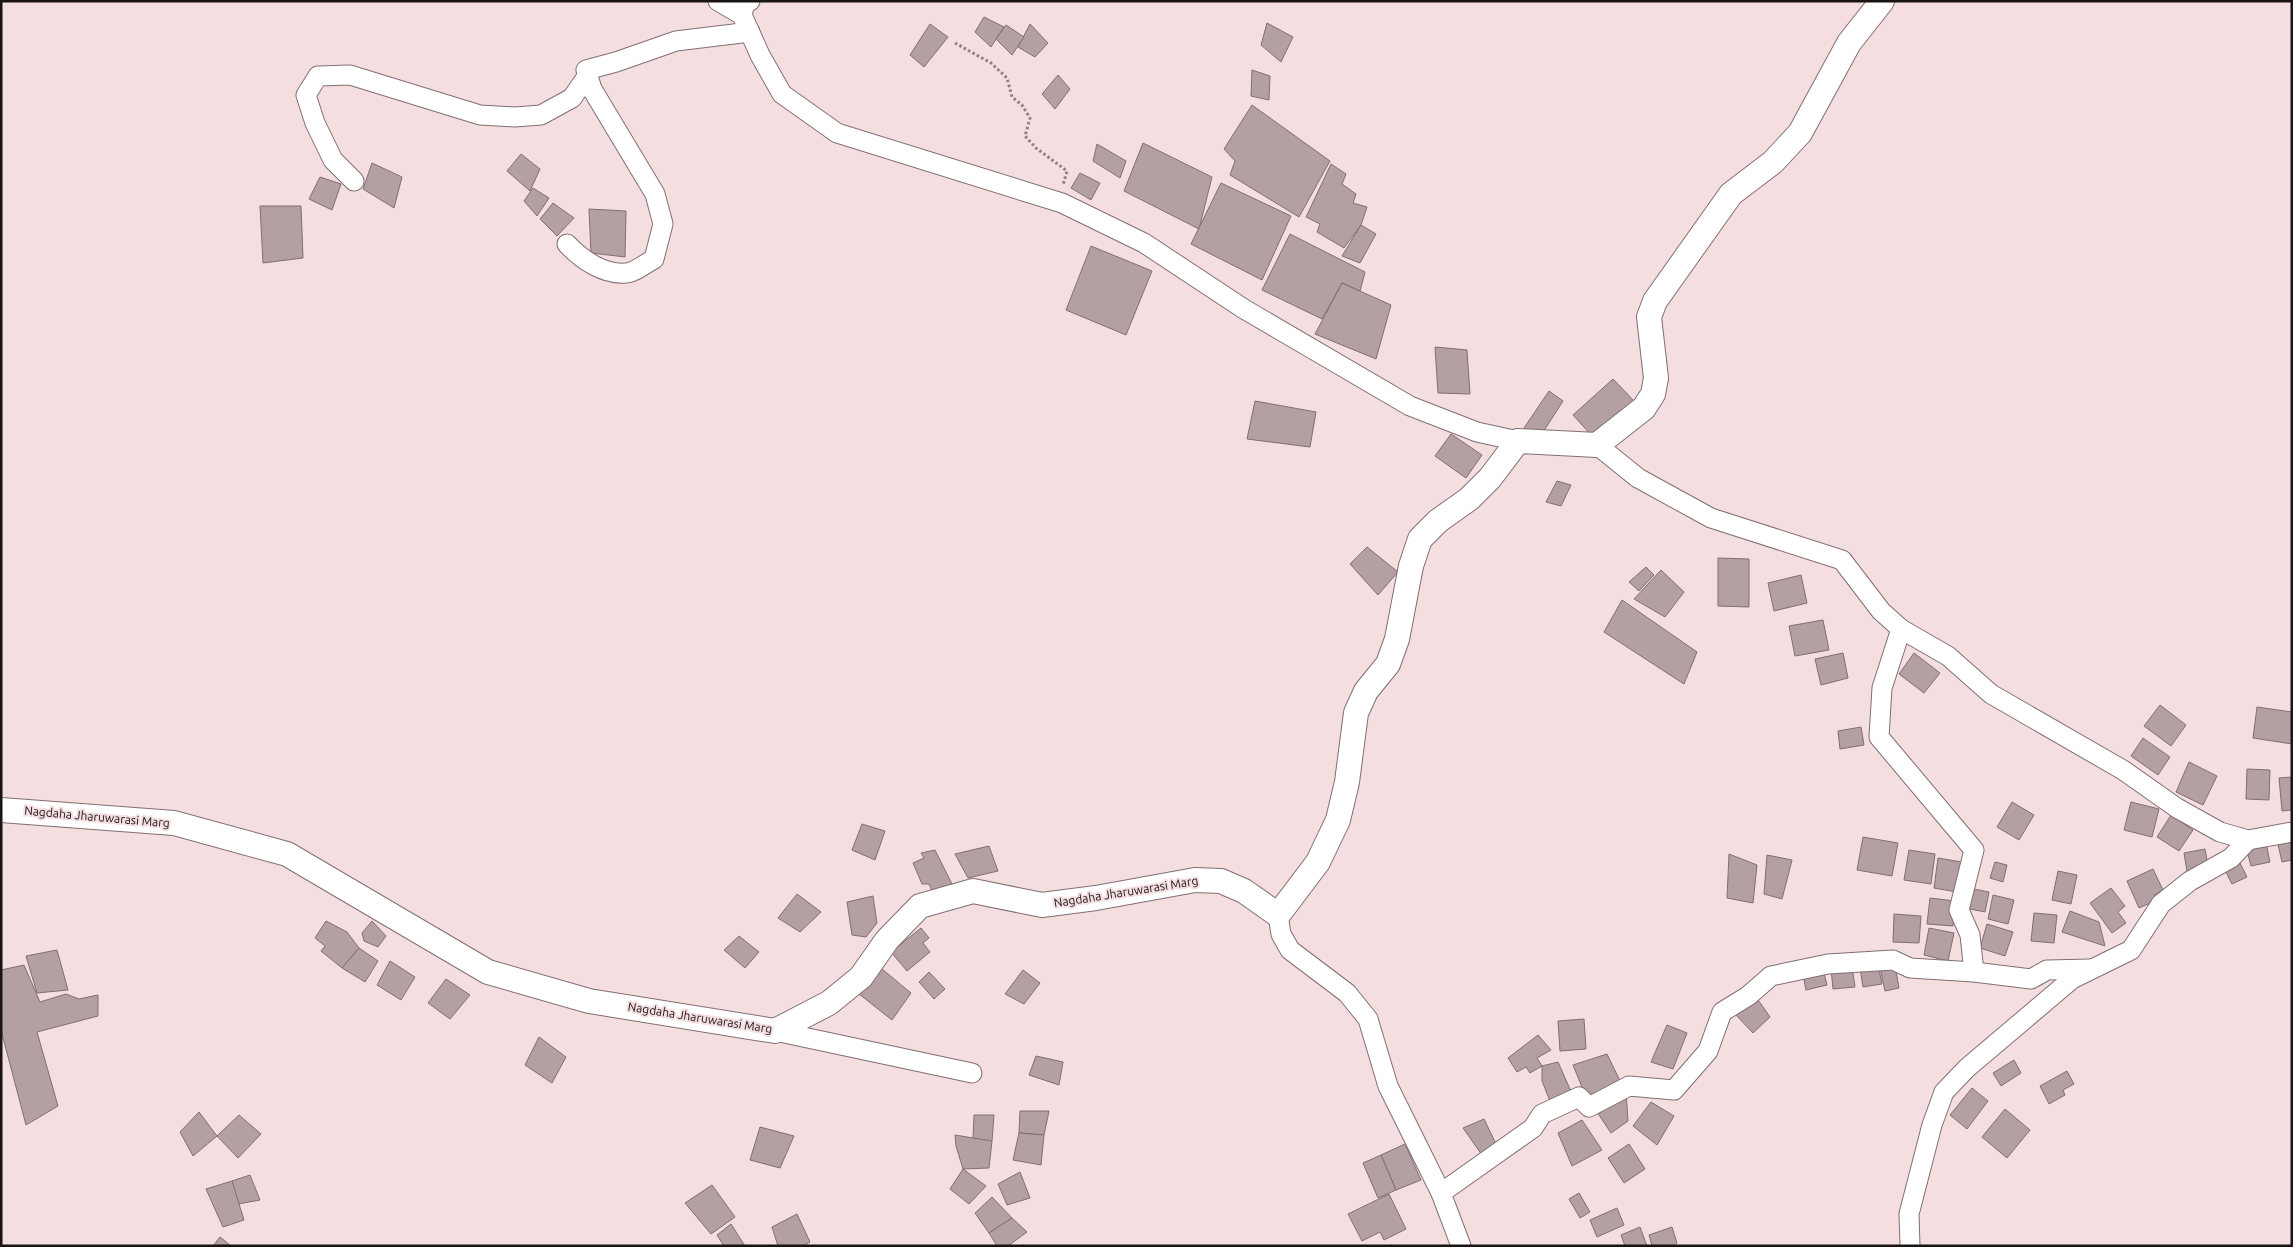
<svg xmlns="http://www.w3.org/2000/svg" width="2293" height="1247" viewBox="0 0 2293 1247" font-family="Ubuntu,sans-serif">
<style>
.building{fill:#b4a0a2;stroke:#816e70}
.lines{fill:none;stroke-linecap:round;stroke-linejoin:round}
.minor-casing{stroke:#826f71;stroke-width:21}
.tertiary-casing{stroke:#826f71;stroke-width:26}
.path{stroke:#8e7f81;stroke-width:3;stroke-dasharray:2.5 2.5;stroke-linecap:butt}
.minor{stroke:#fff;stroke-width:19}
.tertiary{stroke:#fff;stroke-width:24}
.labels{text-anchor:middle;stroke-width:4;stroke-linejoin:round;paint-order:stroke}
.street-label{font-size:12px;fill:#1b1415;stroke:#f4dee0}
</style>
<rect width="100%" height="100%" fill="#f4dee0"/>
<g class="building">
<path d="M984 17 1004 27 991 47 975 32Z"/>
<path d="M1267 23 1293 37 1281 62 1261 45Z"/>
<path d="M930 24 948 37 924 67 910 55Z"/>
<path d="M1030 24 1048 43 1035 57 1018 47Z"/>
<path d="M1006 25 1024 37 1012 55 996 39Z"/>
<path d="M1252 70 1270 76 1269 100 1251 96Z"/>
<path d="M1058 75 1070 89 1055 109 1042 94Z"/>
<path d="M1252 105 1330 161 1299 217 1230 175 1235 161 1224 149Z"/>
<path d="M1143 143 1212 177 1199 229 1124 191Z"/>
<path d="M1097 144 1126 161 1120 178 1093 161Z"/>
<path d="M521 154 540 169 530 191 507 171Z"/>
<path d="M372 163 402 177 394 208 363 189Z"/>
<path d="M1331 164 1346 174 1342 184 1356 194 1353 203 1367 207 1361 225 1344 248 1317 232 1320 224 1306 217Z"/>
<path d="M1080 173 1100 183 1091 200 1071 188Z"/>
<path d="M320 177 341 184 332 210 309 199Z"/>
<path d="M1221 183 1291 216 1262 280 1191 244Z"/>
<path d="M533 188 549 198 537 216 524 201Z"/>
<path d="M553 203 574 218 557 236 540 219Z"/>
<path d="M260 206H301L303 258 263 263Z"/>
<path d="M589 209 626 211 625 257 591 253Z"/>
<path d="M1361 225 1376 234 1360 263 1342 256Z"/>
<path d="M1290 234 1365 272 1360 291 1342 283 1322 319 1262 290Z"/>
<path d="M1091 246 1152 271 1126 335 1066 310Z"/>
<path d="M1342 283 1391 305 1376 359 1315 334Z"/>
<path d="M1435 347 1467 350 1470 394 1438 393Z"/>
<path d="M1613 379 1635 402 1593 437 1573 415Z"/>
<path d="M1549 391 1563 401 1540 437 1524 428Z"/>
<path d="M1255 401 1316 412 1310 447 1247 439Z"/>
<path d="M1451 434 1482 455 1466 478 1435 456Z"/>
<path d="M1557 481 1571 485 1561 506 1546 502Z"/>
<path d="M1367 547 1398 572 1378 595 1350 564Z"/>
<path d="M1718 558 1749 559V607L1718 606Z"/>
<path d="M1646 567 1654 575 1639 591 1629 582Z"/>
<path d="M1661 570 1684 592 1665 617 1634 599Z"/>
<path d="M1801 575 1807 603 1774 611 1768 583Z"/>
<path d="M1622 600 1697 652 1684 684 1604 632Z"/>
<path d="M1823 620 1829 650 1795 656 1789 626Z"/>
<path d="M1843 653 1848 678 1821 685 1815 659Z"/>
<path d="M1914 653 1940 673 1924 693 1899 674Z"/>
<path d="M2160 705 2186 725 2171 746 2144 726Z"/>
<path d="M2257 707 2292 712V744L2253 738Z"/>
<path d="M1861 727 1864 745 1840 749 1838 731Z"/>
<path d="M2143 738 2170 757 2158 775 2131 756Z"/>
<path d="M2189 762 2217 776 2203 805 2176 792Z"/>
<path d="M2247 769 2270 770 2269 800 2246 799Z"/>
<path d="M2292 777V810L2282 811 2279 778Z"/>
<path d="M2012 802 2034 815 2019 840 1997 827Z"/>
<path d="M2131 802 2159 809 2152 837 2124 830Z"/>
<path d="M2171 815 2193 830 2179 851 2157 837Z"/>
<path d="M862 824 885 831 875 860 852 850Z"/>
<path d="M1863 837 1898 843 1892 876 1857 870Z"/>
<path d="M2292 837V860L2282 862 2277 840Z"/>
<path d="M2266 843 2270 862 2251 866 2246 847Z"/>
<path d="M989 846 998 871 968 878 955 854Z"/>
<path d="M2205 849 2208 866 2187 871 2184 853Z"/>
<path d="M935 850 954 888 933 893 929 884H922L913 863 924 858 921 853Z"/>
<path d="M1909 850 1935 854 1931 884 1904 880Z"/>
<path d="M1729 854 1757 865 1753 903 1727 898Z"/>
<path d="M1767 855 1792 860 1782 899 1764 894Z"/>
<path d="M1938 858 1962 862 1957 892 1934 888Z"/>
<path d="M2238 859 2247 877 2232 884 2223 866Z"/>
<path d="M1995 862 2007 865 2003 882 1990 878Z"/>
<path d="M2153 869 2163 890 2154 895 2157 900 2139 908 2127 881Z"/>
<path d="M2058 871 2077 875 2071 904 2052 900Z"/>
<path d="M1969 888 1989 892 1985 912 1965 908Z"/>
<path d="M2111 888 2125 906 2118 912 2126 923 2112 933 2090 903Z"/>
<path d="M797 894 821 912 800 932 778 918Z"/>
<path d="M1993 895 2014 900 2008 924 1988 919Z"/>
<path d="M873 896 877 923 866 937 852 935 847 902Z"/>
<path d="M1930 898 1955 901 1953 926 1927 924Z"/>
<path d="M2070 911 2099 922 2105 946 2062 932Z"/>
<path d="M2034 913 2057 915 2054 943 2031 941Z"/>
<path d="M1894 914 1921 916 1919 943 1893 942Z"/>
<path d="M326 921 347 932 359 948 342 968 321 951 325 946 315 938Z"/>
<path d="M372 921 386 936 378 947 364 941 362 933Z"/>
<path d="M1987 924 2013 932 2005 956 1980 948Z"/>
<path d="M921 928 929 938 923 943 930 952 907 971 891 952Z"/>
<path d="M1929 928 1954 933 1948 961 1924 955Z"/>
<path d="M739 936 759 952 745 968 724 950Z"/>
<path d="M359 948 378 961 365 982 342 968Z"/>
<path d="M57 950 68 990 37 993 26 956Z"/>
<path d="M390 961 415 977 401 1000 377 985Z"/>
<path d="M24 965 40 1002 66 994 79 999 98 995V1016L37 1032 58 1106 26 1125 1 1030V970Z"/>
<path d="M1878 965 1882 984 1863 987 1860 968Z"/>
<path d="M1895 965 1899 988 1885 991 1880 968Z"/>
<path d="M1852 967 1855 987 1833 989 1831 969Z"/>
<path d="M882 969 911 993 892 1020 859 994Z"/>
<path d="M1823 969 1827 985 1806 990 1803 974Z"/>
<path d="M1023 970 1040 983 1024 1004 1005 994Z"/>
<path d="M929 972 945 989 934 999 919 982Z"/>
<path d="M446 979 470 995 450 1019 428 1003Z"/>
<path d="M1756 997 1770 1017 1753 1033 1735 1014Z"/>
<path d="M1584 1019 1586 1049 1560 1051 1558 1021Z"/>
<path d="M1667 1025 1687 1033 1673 1069 1651 1062Z"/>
<path d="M1538 1035 1551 1050 1537 1058 1542 1066 1530 1073 1526 1067 1517 1072 1508 1058Z"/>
<path d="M539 1037 566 1057 552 1083 525 1065Z"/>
<path d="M1607 1054 1623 1087 1588 1102 1573 1065Z"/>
<path d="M1036 1056 1063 1062 1059 1085 1029 1075Z"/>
<path d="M2014 1060 2021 1073 2001 1086 1993 1073Z"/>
<path d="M1558 1062 1573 1096 1552 1106 1542 1081V1066Z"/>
<path d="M2067 1071 2074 1084 2063 1090 2065 1095 2049 1104 2040 1086Z"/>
<path d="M1972 1088 1988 1101 1967 1129 1950 1115Z"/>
<path d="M1626 1092 1628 1121 1611 1133 1595 1109Z"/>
<path d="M1651 1102 1674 1116 1657 1145 1633 1126Z"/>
<path d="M2005 1109 2030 1130 2007 1158 1982 1137Z"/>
<path d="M1020 1111H1049L1044 1135 1019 1133Z"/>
<path d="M199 1112 217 1136 193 1156 180 1132Z"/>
<path d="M239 1115 261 1134 238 1158 217 1136Z"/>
<path d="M974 1115H994L992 1141 973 1139Z"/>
<path d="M1484 1119 1496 1144 1482 1155 1463 1128Z"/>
<path d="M1582 1120 1602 1150 1572 1166 1558 1133Z"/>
<path d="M760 1127 794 1136 780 1168 750 1160Z"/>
<path d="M1019 1133 1044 1135 1041 1165 1013 1160Z"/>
<path d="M955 1135 992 1141 989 1168 963 1169 956 1146Z"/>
<path d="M1405 1144 1421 1180 1396 1190 1381 1155Z"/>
<path d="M1629 1144 1645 1169 1624 1183 1608 1158Z"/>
<path d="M1381 1155 1396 1190 1378 1198 1363 1163Z"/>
<path d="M963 1169 986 1186 969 1204 950 1189Z"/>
<path d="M1020 1172 1030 1198 1007 1205 998 1184Z"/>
<path d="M250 1175 260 1200 238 1204 232 1181Z"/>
<path d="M232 1181 244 1220 223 1227 206 1189Z"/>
<path d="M712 1185 735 1217 711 1234 685 1203Z"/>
<path d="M1579 1193 1590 1212 1580 1218 1569 1199Z"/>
<path d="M1389 1194 1406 1229 1384 1240 1380 1232 1362 1241 1348 1214Z"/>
<path d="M992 1197 1012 1218 989 1233 975 1213Z"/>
<path d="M1617 1208 1624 1225 1597 1237 1590 1220Z"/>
<path d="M797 1214 810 1242 803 1246H778L772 1227Z"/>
<path d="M1012 1218 1027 1232 1008 1246H997L989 1233Z"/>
<path d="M731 1224 745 1246H724L717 1235Z"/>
<path d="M1640 1227 1647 1246H1625L1621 1235Z"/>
<path d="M1672 1227 1677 1243 1672 1246H1652L1649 1235Z"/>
<path d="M220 1237 231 1246H213Z"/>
</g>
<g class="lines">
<g class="minor-casing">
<g id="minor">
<path d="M718 1 742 15 760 55 782 94 837 133 1062 203 1144 243 1244 309 1410 406 1477 432 1518 441"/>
<path d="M742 15 745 3 750 1"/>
<path d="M354 181 333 160 315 123 306 95 318 76 350 75 480 115 515 117 541 115 572 98 588 75"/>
<path d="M567 244C582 260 604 275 626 273 634 273 646 263 654 259L663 224 655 194 592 89 586 70 616 62 676 41 750 32"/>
<path d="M1597 445 1638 478 1711 518 1842 560 1881 611 1901 629 1948 656 1991 694 2123 770 2177 808 2220 832 2248 840 2292 832"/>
<path d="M1901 629 1882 688 1879 737 1974 850 1959 910 1970 935 1974 972"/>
<path d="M1278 915 1281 934 1290 950 1347 993 1368 1019 1388 1086 1441 1193 1461 1246"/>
<path d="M775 1031 972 1073"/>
<path d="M1441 1193 1533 1128 1542 1114 1579 1097 1589 1107 1629 1086 1674 1090 1708 1051 1722 1012 1748 996 1771 976 1828 964 1893 960 1910 968 1974 972 2031 979 2047 970 2091 969"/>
<path d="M1910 1246 1909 1214 1932 1125 1944 1092 1967 1068 2072 979 2131 950 2161 904 2190 881 2231 858 2248 840"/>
</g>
</g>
<g class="tertiary-casing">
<path id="tertiary" d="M1 810 174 823 287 854 488 972 589 1001 775 1031 829 1003 861 977 887 940 920 906 973 891 1042 905 1096 898 1195 880 1221 881 1244 891 1278 915 1318 862 1338 820 1347 782 1356 713 1366 691 1388 664 1397 639 1411 566 1420 539 1438 521 1469 499 1490 478 1518 441 1597 445 1644 408 1653 394 1656 378 1649 317 1655 301 1731 194 1773 162 1800 133 1849 43 1882 1"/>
</g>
<path class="path" d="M955 43 991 63 1007 78 1012 97 1022 105 1030 118 1025 136 1036 148 1067 171 1063 185"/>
<use href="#minor" class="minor"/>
<use href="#tertiary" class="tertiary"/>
</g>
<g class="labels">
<g class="street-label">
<text transform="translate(97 817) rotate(5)" y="4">Nagdaha Jharuwarasi Marg</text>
<text transform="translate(1126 892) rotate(-9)" y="4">Nagdaha Jharuwarasi Marg</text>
<text transform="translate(700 1018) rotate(9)" y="4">Nagdaha Jharuwarasi Marg</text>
</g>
</g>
<rect width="2293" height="1247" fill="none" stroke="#1b1415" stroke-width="5"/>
</svg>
